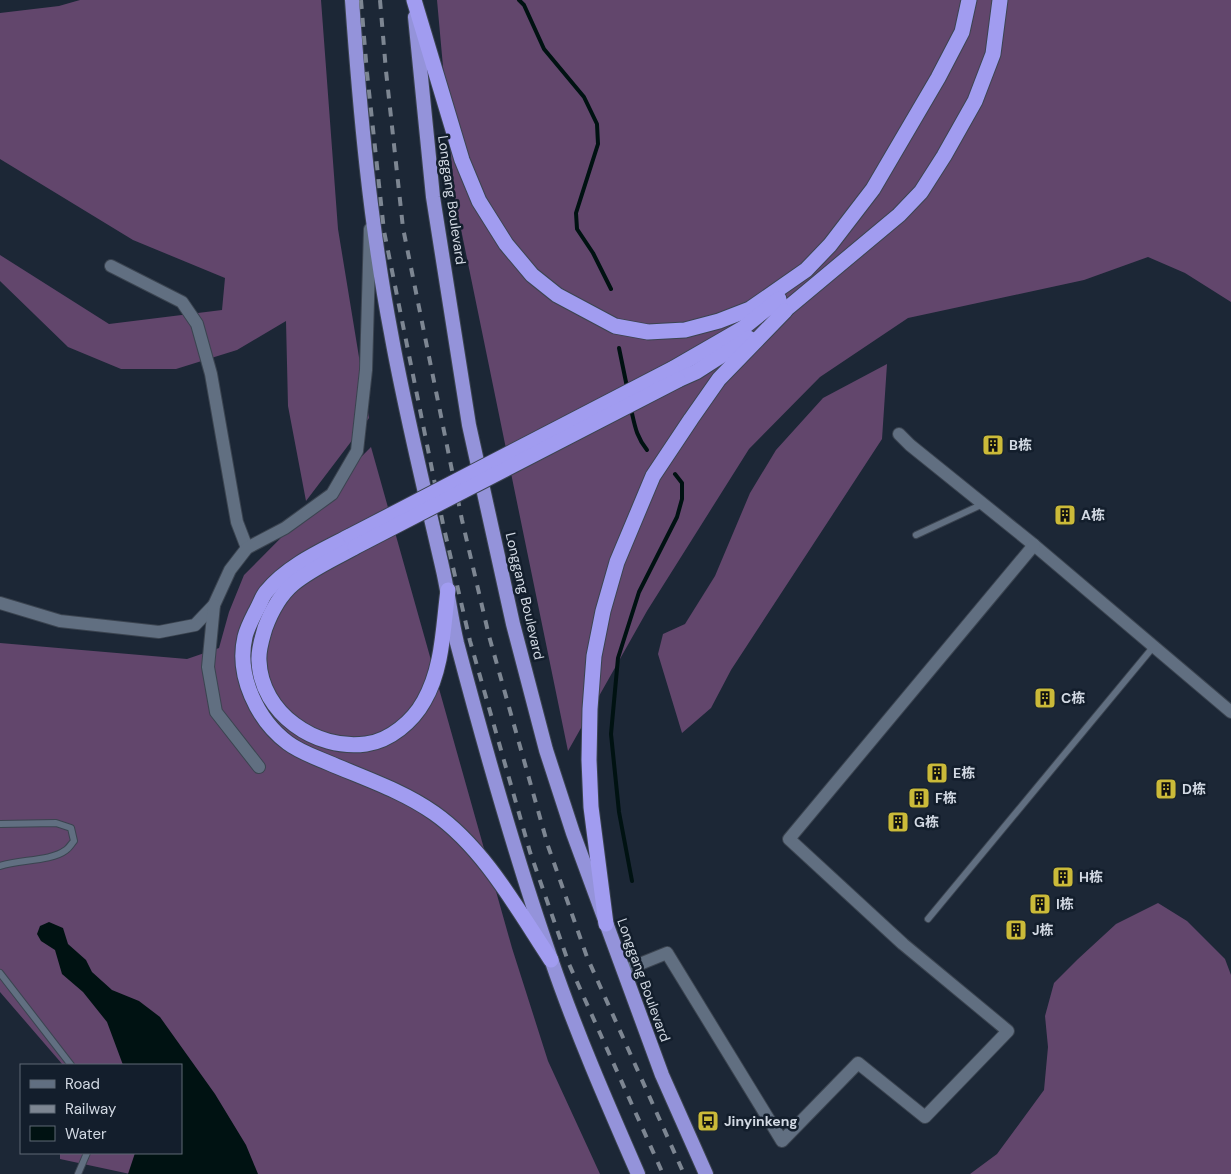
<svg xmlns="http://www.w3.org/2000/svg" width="1231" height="1174" viewBox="0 0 1231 1174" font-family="'DM Sans','Noto Sans SC',sans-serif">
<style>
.forest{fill:#62466c}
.water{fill:#001212}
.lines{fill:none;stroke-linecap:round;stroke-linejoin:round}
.stream{stroke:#001212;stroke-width:4}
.service-casing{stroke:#3b4450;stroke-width:8}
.minor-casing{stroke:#3b4450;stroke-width:14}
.trunk-casing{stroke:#3b4450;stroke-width:16}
.motorway-casing{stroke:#3b4450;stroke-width:17}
.service{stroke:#616f81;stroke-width:6}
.minor{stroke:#616f81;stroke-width:12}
.trunk{stroke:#9493da;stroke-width:14}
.motorway{stroke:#a19cf0;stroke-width:15}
.rail{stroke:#7d8692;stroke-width:4;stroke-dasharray:9 9;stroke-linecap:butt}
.motorway-bridge-casing{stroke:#3b4450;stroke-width:17;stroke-linecap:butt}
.motorway-bridge{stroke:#a19cf0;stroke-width:15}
.labels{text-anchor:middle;stroke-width:5;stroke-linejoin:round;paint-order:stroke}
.street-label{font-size:14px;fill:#d2d9e3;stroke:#131e2c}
.poi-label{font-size:14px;font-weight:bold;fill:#d2d9e3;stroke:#131e2c;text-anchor:start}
</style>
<rect width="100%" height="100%" fill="#1c2736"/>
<g class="forest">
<path d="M80 0H321L338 229 369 418 306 501 288 406 286 321 237 350 176 369H121L68 347 0 281V255L109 324 222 310 225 278 133 240 0 159V13L59 6Z"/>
<path d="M437 0H1231V302L1185 273 1148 257 1084 280 908 318 820 377 749 449 647 611 568 751 455 200Z"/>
<path d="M887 364 882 439 731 670 711 708 682 733 658 654 663 634 685 624 715 576 750 493 776 450 823 398Z"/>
<path d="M371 447 512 948 548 1061 600 1174H130L60 1159V1153H181V1065H63L0 992V643L187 659 219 648 229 612 244 575Z"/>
<path d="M1158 903 1187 921 1225 959 1231 975V1174H970L997 1154 1044 1090 1048 1047 1045 1016 1054 983 1078 959 1116 924Z"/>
</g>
<path class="water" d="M49 922 63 928 68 944 86 960 92 972 112 990 139 1001 160 1017 215 1094 246 1145 258 1174H128L135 1153H181V1065H123L107 1022 83 992 62 974 55 950 41 941 37 934 40 926Z"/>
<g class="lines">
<g class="stream">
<path d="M519 0 524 5 544 49 584 97 597 124 598 144 576 213 577 229 593 253 611 289"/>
<path d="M619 348 627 387"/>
<path d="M631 409C635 426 636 436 647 450"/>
<path d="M632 881 619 812 611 734 618 658 639 592 677 517 682 499V483L675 474"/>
</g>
<g class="service-casing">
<g id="service">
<path d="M916 535 983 504"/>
<path d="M0 824 56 823 71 828 74 841C72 843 69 848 66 850 50 862 19 859 0 866"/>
<path d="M928 919 1154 646"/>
<path d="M0 973 71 1065"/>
<path d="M78 1174 87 1153"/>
</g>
</g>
<g class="minor-casing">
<g id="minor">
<path d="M111 266 182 302 197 324 211 374 237 522 247 548"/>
<path d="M899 434 910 445 1034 545 1231 712"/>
<path d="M0 603 60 621 159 632 195 625 214 605 230 570 247 548 285 528 332 494 357 451 366 370 370 229"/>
<path d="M214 605 208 667 216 712 259 767"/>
<path d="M625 970 667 953 782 1141 858 1063 925 1117 1008 1031 903 944 789 839 1034 545"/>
</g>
</g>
<g class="trunk-casing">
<g id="trunk">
<path d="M352 0C360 112 370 223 391 333 405 411 424 488 442 566 448 591 451 618 457 643 485 749 515 856 551 959 576 1032 607 1103 638 1174"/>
<path d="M415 17 433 197 469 425 513 624 546 750 573 833 662 1075 706 1174"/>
</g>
</g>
<g class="motorway-casing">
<g id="motorway">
<path d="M414 0 462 160 479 201 506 244 532 275 557 295 615 326 648 332 685 330 719 321 750 309 806 270 830 245 873 189 938 78 962 32 969 0"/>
<path d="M778 316 899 215 921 192 944 156 975 101 993 54 1000 0"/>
<path d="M672 369 743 328 779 299"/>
<path d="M678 380 696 372 749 338"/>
<path d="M350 536C321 551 287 566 266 592 262 597 260 604 257 609 253 617 247 628 245 637 236 675 257 720 288 743 300 752 315 757 329 763 364 778 403 791 434 813 484 848 518 910 551 960"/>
<path d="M355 547C334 559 311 569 293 584 280 595 271 612 265 628 262 639 258 650 259 661 261 713 316 751 366 744 390 741 413 721 424 701 443 668 443 627 448 590"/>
<path d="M606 924 591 807 589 760 590 709 594 656 603 611 617 562 653 476 691 419 719 379 785 311"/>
</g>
</g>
<use href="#service" class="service"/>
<use href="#minor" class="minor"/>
<use href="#trunk" class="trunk"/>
<use href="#motorway" class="motorway"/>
<g class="rail">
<path d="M361 0 367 73 384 231 443 524 470 641 530 852 569 964 663 1174"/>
<path d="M380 0 386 71 403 228 462 520 489 636 548 846 587 957 684 1174"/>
</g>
<g class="motorway-bridge-casing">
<g id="motorway-bridge">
<path d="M350 536 672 369"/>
<path d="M355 547 678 380"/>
</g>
</g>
<use href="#motorway-bridge" class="motorway-bridge"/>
</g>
<defs>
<g id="building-square" transform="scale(1.125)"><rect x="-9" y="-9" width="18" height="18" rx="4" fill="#cbba39" stroke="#131e2c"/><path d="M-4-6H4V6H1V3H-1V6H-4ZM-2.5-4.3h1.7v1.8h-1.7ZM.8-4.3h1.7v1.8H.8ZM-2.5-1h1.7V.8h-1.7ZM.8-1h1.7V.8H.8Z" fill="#111"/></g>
<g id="bus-square" transform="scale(1.125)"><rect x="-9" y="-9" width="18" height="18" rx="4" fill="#cbba39" stroke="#131e2c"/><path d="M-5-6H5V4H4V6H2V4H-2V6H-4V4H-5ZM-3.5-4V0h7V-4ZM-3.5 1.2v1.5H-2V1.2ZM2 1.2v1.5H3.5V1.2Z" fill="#111"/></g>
</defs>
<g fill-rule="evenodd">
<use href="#building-square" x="993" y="445"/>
<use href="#building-square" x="1065" y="515"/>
<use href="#building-square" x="1045" y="698"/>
<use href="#building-square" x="937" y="773"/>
<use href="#building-square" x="1166" y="789"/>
<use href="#building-square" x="919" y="798"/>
<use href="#building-square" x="898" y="822"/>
<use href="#building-square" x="1063" y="877"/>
<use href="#building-square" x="1040" y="904"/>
<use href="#building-square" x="1016" y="930"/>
<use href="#bus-square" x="708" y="1121"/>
</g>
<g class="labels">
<g class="street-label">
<text transform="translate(452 200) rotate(82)" y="5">Longgang Boulevard</text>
<text transform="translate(525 596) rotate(77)" y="5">Longgang Boulevard</text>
<text transform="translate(644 980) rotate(70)" y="5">Longgang Boulevard</text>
</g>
<g class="poi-label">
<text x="1009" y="450">B栋</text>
<text x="1081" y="520">A栋</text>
<text x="1061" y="703">C栋</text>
<text x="953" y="778">E栋</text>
<text x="1182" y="794">D栋</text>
<text x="935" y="803">F栋</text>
<text x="914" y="827">G栋</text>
<text x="1079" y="882">H栋</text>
<text x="1056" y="909">I栋</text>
<text x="1032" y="935">J栋</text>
<text x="724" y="1126">Jinyinkeng</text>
</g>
</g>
<rect x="20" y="1064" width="162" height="90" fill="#131e2c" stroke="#5f6975"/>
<rect x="30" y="1080" width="25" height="8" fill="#616f81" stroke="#5f6975"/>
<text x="65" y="1089" font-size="15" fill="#d2d9e3">Road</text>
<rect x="30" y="1105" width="25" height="8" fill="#7d8692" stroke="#5f6975"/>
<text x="65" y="1114" font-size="15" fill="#d2d9e3">Railway</text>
<rect x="30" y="1126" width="25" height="15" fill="#001212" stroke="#5f6975"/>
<text x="65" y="1139" font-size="15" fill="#d2d9e3">Water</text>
</svg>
